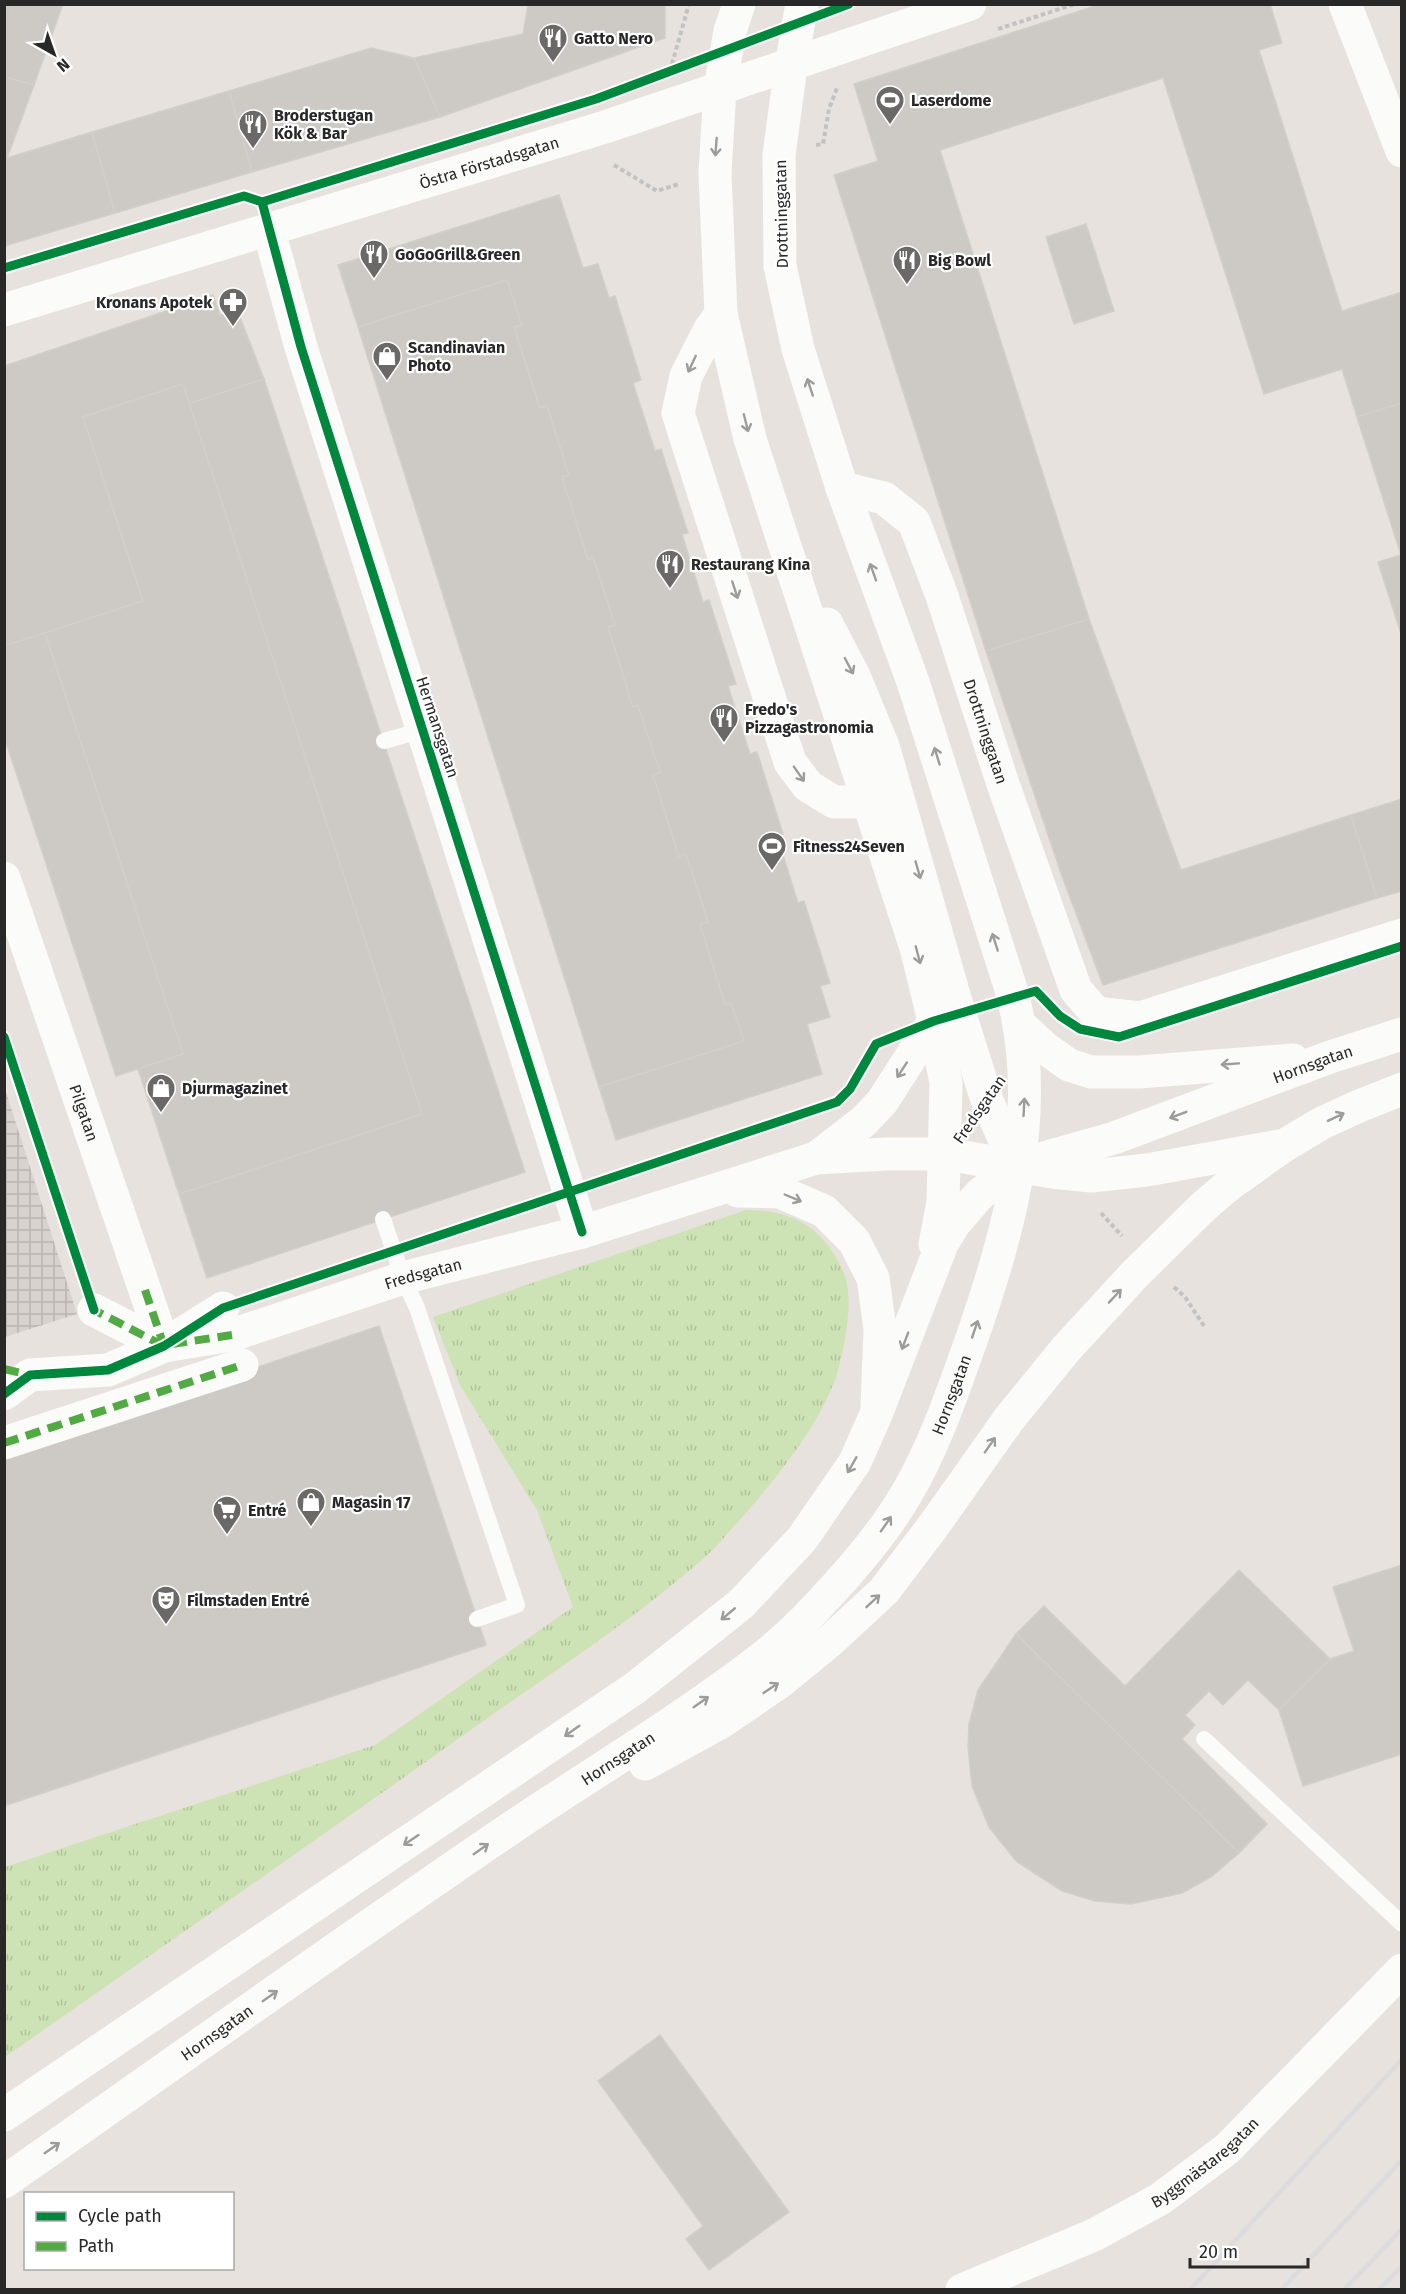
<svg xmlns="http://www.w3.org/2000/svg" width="1406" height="2294" viewBox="0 0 1406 2294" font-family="'Fira Sans',sans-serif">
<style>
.grass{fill:url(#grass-tufts)}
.plaza{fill:url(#plaza-grid)}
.building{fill:#cdcac6;stroke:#d2cec9;stroke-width:1.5}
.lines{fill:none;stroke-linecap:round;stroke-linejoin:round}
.path{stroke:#c3c2c2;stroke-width:4;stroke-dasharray:4.5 3;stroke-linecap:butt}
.service{stroke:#fbfbfa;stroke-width:16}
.minor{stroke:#fbfbfa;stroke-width:33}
.secondary{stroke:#fbfbfa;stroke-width:33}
.rail{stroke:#dcdcde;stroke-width:4.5}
.quiet{stroke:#53aa44;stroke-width:8;stroke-dasharray:15 8;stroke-linecap:butt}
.cycleway-casing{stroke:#fff;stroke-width:13}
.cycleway{stroke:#00873e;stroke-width:9}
.oneway{stroke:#9c9c9c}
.labels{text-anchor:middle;stroke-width:4.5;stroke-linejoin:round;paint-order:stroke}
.poi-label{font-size:16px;font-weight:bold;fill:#282828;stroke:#fff;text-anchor:start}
.street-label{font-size:16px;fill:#282828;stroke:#fff}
</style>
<defs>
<pattern id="grass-tufts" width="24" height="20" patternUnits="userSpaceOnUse" patternTransform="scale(1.5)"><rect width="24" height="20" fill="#cde3b5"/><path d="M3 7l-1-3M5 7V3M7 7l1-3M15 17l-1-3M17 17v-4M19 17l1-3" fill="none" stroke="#b0c39c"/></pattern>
<pattern id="plaza-grid" width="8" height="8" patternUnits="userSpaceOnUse" patternTransform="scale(1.5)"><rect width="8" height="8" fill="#d7d2cd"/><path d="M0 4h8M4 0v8" fill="none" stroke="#b9b4b0"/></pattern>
</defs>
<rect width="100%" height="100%" fill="#e7e2dd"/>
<path class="grass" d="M746 1210C795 1210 824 1228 844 1273 850 1288 849 1309 847 1325 845 1342 841 1360 836 1377 818 1428 772 1484 736 1524 726 1535 716 1548 704 1558 630 1623 545 1677 465 1734 312 1843 158 1950 5 2057V1867L375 1745 573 1607 537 1510 461 1387 433 1317Z"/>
<path class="plaza" d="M4 1086 77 1314 5 1337 4 1336Z"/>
<g class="building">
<path d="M4 4H63L34 85 4 77Z"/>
<path d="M528 4H665V38L440 117 414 58 523 34Z"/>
<path d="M1101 4H1270L1282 43 1259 50 1342 311 1402 292V403L1357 417 1342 369 1264 394 1163 78 940 150 1089 619 986 651 834 175 878 161 854 84Z"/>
<path d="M371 48 414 58 440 117 252 172 229 91Z"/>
<path d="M4 77 34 85 7 158 92 132 115 213 4 246Z"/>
<path d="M229 91 252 172 115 213 92 132Z"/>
<path d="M559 195 583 268 598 264 609 298 615 296 641 380 633 383 655 451 661 449 688 533 682 534 703 602 709 600 736 684 728 686 750 754 757 752 783 834 777 836 798 903 804 901 830 983 820 986 830 1017 807 1024 822 1074 616 1140 599 1087 744 1041 731 1003 725 1005 700 924 708 922 686 854 679 857 653 775 660 773 638 705 633 707 608 627 615 625 593 557 588 560 562 477 569 475 547 406 540 408 514 327 522 325 507 280 358 327 338 265Z"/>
<path d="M1086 224 1114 311 1074 324 1046 237Z"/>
<path d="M507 280 522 325 514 327 540 408 547 406 569 475 562 477 588 560 593 557 615 625 608 627 633 707 638 705 660 773 653 775 679 857 686 854 708 922 700 924 725 1005 731 1003 744 1041 599 1087 358 327Z"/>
<path d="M213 295 220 315 238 312 264 379 188 404 183 384 83 417 143 601 4 646V366Z"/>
<path d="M264 379 525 1172 207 1278 179 1194 422 1114 188 404Z"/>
<path d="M183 384 422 1114 179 1194 138 1069 183 1054 45 633 143 601 83 417Z"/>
<path d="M1402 403V555H1401L1357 417Z"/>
<path d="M1401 555H1402V637L1378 562Z"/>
<path d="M1089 619 1181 870 1351 815 1377 898 1103 985 1062 876 986 651Z"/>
<path d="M45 633 183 1054 116 1076 4 736V646Z"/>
<path d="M1402 799V891L1377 898 1351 815Z"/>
<path d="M379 1326 486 1645 4 1806V1453Z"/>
<path d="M1402 1565V1754L1303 1786 1279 1710 1330 1659 1354 1651 1333 1587Z"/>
<path d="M1239 1570 1330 1659 1279 1710 1248 1680 1223 1705 1209 1691 1185 1715 1195 1725 1182 1739 1267 1824 1239 1853 1016 1634 1044 1606 1125 1686Z"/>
<path d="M1016 1634 1239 1853 1211 1877 1182 1893 1131 1904 1095 1901 1062 1891 1016 1861 989 1827 972 1786 968 1747 969 1724 978 1690Z"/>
<path d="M660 2035 789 2212 709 2270 686 2239 703 2226 598 2081Z"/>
</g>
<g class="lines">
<g class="path">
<path d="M998 29 1075 4"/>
<path d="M672 64 689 4"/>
<path d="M816 145 823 144 829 109 837 88"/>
<path d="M614 165 657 191 679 184"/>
<path d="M1101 1213 1122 1236"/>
<path d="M1174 1287 1185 1297 1204 1326"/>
</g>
<g class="service">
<path d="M384 741 423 730"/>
<path d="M383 1219 403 1278 417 1308 517 1605 477 1619"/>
<path d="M1204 1739 1402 1924"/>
</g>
<g class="minor">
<path d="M1345 4 1402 151"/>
<path d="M269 231 301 347 582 1232"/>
<path id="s1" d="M4 310 605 127 970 4"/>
<path d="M721 314 710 329 686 376 678 413 790 762 808 786 834 802H869"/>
<path id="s2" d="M842 488 884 498 914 522 942 596 1003 784 1076 990 1096 1013 1140 1018 1402 935"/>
<path id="s3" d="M4 878 164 1346"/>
<path d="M738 1191 780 1192 824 1211 854 1241 873 1278 880 1329 877 1406"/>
<path d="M94 1310 164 1346"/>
<path d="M175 1338 223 1308"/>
<path id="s4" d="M4 1394 30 1375 108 1370 164 1346 232 1335 403 1278 582 1232 816 1158"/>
<path d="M4 1443 242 1365"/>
<path id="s5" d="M962 2290 1094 2235 1160 2199 1227 2149 1402 1970"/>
</g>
<g class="secondary">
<path d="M739 4 730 31 720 88 715 173 721 314 750 439 917 951 934 1021 946 1083 943 1202 935 1244"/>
<path d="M827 624 854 676 883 746 956 1002 988 1103 1003 1136 1019 1165"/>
<path d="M1020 1025 1045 1048 1069 1065 1091 1072H1139L1293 1060"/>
<path d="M816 1158 886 1154H946L1052 1172 1091 1176 1147 1170 1285 1145 1322 1123 1359 1106 1402 1089"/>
<path d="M816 1158 864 1121 882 1102 934 1021"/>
<path d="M645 1764 723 1721 780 1682 830 1641 884 1591 934 1525 1009 1419 1066 1349 1134 1275 1203 1207 1230 1184 1285 1145"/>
<path id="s6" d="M4 2115 635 1688 741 1604 802 1539 855 1462 877 1412 942 1244 954 1224 980 1194 1019 1165 1114 1138 1330 1057 1402 1034"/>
<path id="s7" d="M4 2182C174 2063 343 1942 514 1826 576 1784 641 1745 703 1701 742 1674 781 1646 813 1611 847 1575 882 1536 907 1493 935 1445 953 1391 972 1338 1011 1225 1045 1105 1010 986L913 682 842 488 798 349 780 266 779 155 791 66 802 4"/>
</g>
<g class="rail">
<path d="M1190 2290 1402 2059"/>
<path d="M1281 2290 1402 2160"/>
<path d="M1344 2290 1402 2229"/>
<path d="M1379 2290 1402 2266"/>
</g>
<g class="quiet">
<path d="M145 1290 164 1346"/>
<path d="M92 1305 94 1310 164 1346"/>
<path d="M172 1344 232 1335"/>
<path d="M4 1369 30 1375"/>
<path d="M4 1443 242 1365"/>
</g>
<g class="cycleway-casing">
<g id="cycleway">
<path d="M262 202 301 347 582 1232"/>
<path d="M4 268 244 196 262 202 596 99 849 4"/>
<path d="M4 1037 94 1310"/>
<path d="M4 1394 30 1375 108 1370 164 1346 223 1308 837 1102 850 1089 876 1044 934 1021 1036 991 1060 1016 1080 1029 1119 1037 1402 946"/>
</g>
</g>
<use href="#cycleway" class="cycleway"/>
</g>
<defs><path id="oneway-shaft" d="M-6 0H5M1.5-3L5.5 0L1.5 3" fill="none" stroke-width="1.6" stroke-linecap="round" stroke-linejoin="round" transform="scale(1.5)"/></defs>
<g class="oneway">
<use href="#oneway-shaft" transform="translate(716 147) rotate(94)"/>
<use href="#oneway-shaft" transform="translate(692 364) rotate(115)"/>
<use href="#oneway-shaft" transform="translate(810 387) rotate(-108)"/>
<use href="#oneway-shaft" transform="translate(746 423) rotate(76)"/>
<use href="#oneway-shaft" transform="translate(873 572) rotate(-110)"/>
<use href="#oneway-shaft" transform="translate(735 590) rotate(72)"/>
<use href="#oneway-shaft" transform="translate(849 666) rotate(62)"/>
<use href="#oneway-shaft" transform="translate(937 756) rotate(-107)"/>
<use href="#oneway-shaft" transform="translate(799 774) rotate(55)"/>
<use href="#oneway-shaft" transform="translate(918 870) rotate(74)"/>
<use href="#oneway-shaft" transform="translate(995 942) rotate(-108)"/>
<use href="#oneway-shaft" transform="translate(918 955) rotate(75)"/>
<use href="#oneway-shaft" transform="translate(1230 1064) rotate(176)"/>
<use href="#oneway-shaft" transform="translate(902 1070) rotate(123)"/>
<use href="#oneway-shaft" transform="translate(1024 1107) rotate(-87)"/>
<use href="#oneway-shaft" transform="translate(1178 1115) rotate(159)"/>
<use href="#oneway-shaft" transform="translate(1336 1117) rotate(-25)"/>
<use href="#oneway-shaft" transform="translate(793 1198) rotate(23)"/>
<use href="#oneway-shaft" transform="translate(1115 1296) rotate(-47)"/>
<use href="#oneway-shaft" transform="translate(975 1329) rotate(-71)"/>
<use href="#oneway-shaft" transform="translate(905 1341) rotate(111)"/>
<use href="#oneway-shaft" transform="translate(990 1445) rotate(-55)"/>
<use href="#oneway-shaft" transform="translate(852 1465) rotate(120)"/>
<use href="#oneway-shaft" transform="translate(886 1524) rotate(-55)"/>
<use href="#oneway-shaft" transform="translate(873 1601) rotate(-43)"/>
<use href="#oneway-shaft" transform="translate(728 1614) rotate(140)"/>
<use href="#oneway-shaft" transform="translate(771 1688) rotate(-34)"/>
<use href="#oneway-shaft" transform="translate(701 1702) rotate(-35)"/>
<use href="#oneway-shaft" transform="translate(572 1731) rotate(145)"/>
<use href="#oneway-shaft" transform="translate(411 1840) rotate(146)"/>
<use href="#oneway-shaft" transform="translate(481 1849) rotate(-35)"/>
<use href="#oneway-shaft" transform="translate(270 1996) rotate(-35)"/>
<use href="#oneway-shaft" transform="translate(52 2148) rotate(-35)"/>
</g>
<defs>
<g id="restaurant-pin" transform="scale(1.5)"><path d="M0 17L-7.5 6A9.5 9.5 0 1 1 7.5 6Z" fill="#6b6967" stroke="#fff"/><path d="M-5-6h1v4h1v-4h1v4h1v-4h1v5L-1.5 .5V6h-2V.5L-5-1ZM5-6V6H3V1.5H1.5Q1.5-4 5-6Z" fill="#fff"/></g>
<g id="stadium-pin" transform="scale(1.5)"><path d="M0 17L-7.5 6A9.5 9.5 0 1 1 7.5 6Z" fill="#6b6967" stroke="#fff"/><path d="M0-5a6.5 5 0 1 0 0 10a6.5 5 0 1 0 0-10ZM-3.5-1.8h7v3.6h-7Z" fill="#fff"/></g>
<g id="pharmacy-pin" transform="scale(1.5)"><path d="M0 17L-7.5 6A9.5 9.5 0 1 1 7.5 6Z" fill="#6b6967" stroke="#fff"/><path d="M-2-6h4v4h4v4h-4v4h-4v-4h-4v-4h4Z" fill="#fff"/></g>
<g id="shop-pin" transform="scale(1.5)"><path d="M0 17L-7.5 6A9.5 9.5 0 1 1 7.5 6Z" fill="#6b6967" stroke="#fff"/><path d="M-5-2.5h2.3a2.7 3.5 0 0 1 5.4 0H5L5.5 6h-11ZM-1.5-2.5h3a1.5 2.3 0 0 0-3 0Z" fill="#fff"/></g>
<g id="supermarket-pin" transform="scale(1.5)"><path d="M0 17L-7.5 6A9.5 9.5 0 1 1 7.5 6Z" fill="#6b6967" stroke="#fff"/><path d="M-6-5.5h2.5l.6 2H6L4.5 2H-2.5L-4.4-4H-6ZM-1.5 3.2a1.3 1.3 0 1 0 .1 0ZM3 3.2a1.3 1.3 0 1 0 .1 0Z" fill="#fff"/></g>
<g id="theatre-pin" transform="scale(1.5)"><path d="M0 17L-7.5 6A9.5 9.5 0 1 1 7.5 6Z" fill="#6b6967" stroke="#fff"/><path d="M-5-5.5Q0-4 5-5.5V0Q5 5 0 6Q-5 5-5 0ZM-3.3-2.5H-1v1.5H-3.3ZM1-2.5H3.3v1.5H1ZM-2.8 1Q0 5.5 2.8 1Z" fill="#fff"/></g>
</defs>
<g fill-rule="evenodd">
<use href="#restaurant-pin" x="553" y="38"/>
<use href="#stadium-pin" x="890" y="100"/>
<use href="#restaurant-pin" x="253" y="124"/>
<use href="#restaurant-pin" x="374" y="254"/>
<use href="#restaurant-pin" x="907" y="260"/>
<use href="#pharmacy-pin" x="233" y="302"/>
<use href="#shop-pin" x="387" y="356"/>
<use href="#restaurant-pin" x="670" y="564"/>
<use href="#restaurant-pin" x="724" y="718"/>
<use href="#stadium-pin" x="772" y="846"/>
<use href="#shop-pin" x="161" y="1088"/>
<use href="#shop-pin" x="311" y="1502"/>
<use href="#supermarket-pin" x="227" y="1510"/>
<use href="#theatre-pin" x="166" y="1600"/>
</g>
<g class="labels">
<g class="poi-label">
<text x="574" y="44">Gatto Nero</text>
<text x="911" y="106">Laserdome</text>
<text x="274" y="121">Broderstugan<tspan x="274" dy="18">Kök &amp; Bar</tspan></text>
<text x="395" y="260">GoGoGrill&amp;Green</text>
<text x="928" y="266">Big Bowl</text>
<text x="212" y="308" text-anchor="end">Kronans Apotek</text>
<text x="408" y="353">Scandinavian<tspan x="408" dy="18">Photo</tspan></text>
<text x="691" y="570">Restaurang Kina</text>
<text x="745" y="715">Fredo's<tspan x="745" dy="18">Pizzagastronomia</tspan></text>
<text x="793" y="852">Fitness24Seven</text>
<text x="182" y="1094">Djurmagazinet</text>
<text x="332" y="1508">Magasin 17</text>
<text x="248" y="1516">Entré</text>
<text x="187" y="1606">Filmstaden Entré</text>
</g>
<g class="street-label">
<text dy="6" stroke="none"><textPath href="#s1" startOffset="507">Östra Förstadsgatan</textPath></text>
<text transform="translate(781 214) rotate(-91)" y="6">Drottninggatan</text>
<text transform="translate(438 727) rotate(72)" y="6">Hermansgatan</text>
<text dy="6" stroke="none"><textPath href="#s2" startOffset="303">Drottninggatan</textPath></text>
<text dy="6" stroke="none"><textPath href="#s6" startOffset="1737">Hornsgatan</textPath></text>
<text transform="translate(979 1109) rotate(-55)" y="6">Fredsgatan</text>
<text dy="6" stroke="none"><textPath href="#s3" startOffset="248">Pilgatan</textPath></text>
<text dy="6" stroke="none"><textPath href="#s4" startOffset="441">Fredsgatan</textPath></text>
<text dy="6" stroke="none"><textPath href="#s7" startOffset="1250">Hornsgatan</textPath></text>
<text dy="6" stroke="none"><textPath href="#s7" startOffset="746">Hornsgatan</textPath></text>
<text dy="6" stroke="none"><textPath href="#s7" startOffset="260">Hornsgatan</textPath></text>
<text dy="6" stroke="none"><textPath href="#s5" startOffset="276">Byggmästaregatan</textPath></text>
</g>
</g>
<rect width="1406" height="2294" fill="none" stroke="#282828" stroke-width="12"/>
<rect x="24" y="2192" width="210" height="78" fill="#ffffff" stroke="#a9a9a9" stroke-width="1.5"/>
<rect x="36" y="2212" width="30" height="9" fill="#00873e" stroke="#a9a9a9" stroke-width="1.5"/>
<text x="78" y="2222" font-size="18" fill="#282828">Cycle path</text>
<rect x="36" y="2242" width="30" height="9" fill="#53aa44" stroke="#a9a9a9" stroke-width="1.5"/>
<text x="78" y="2252" font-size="18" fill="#282828">Path</text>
<g transform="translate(54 54) rotate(140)" stroke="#ffffff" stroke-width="4.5" paint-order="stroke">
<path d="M0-4.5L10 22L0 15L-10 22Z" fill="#282828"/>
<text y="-9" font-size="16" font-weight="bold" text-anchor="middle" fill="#282828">N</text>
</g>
<path d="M1190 2258v9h118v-9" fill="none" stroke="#282828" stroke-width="3"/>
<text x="1199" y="2258" font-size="18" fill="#282828" stroke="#ffffff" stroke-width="4.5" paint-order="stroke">20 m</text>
</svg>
